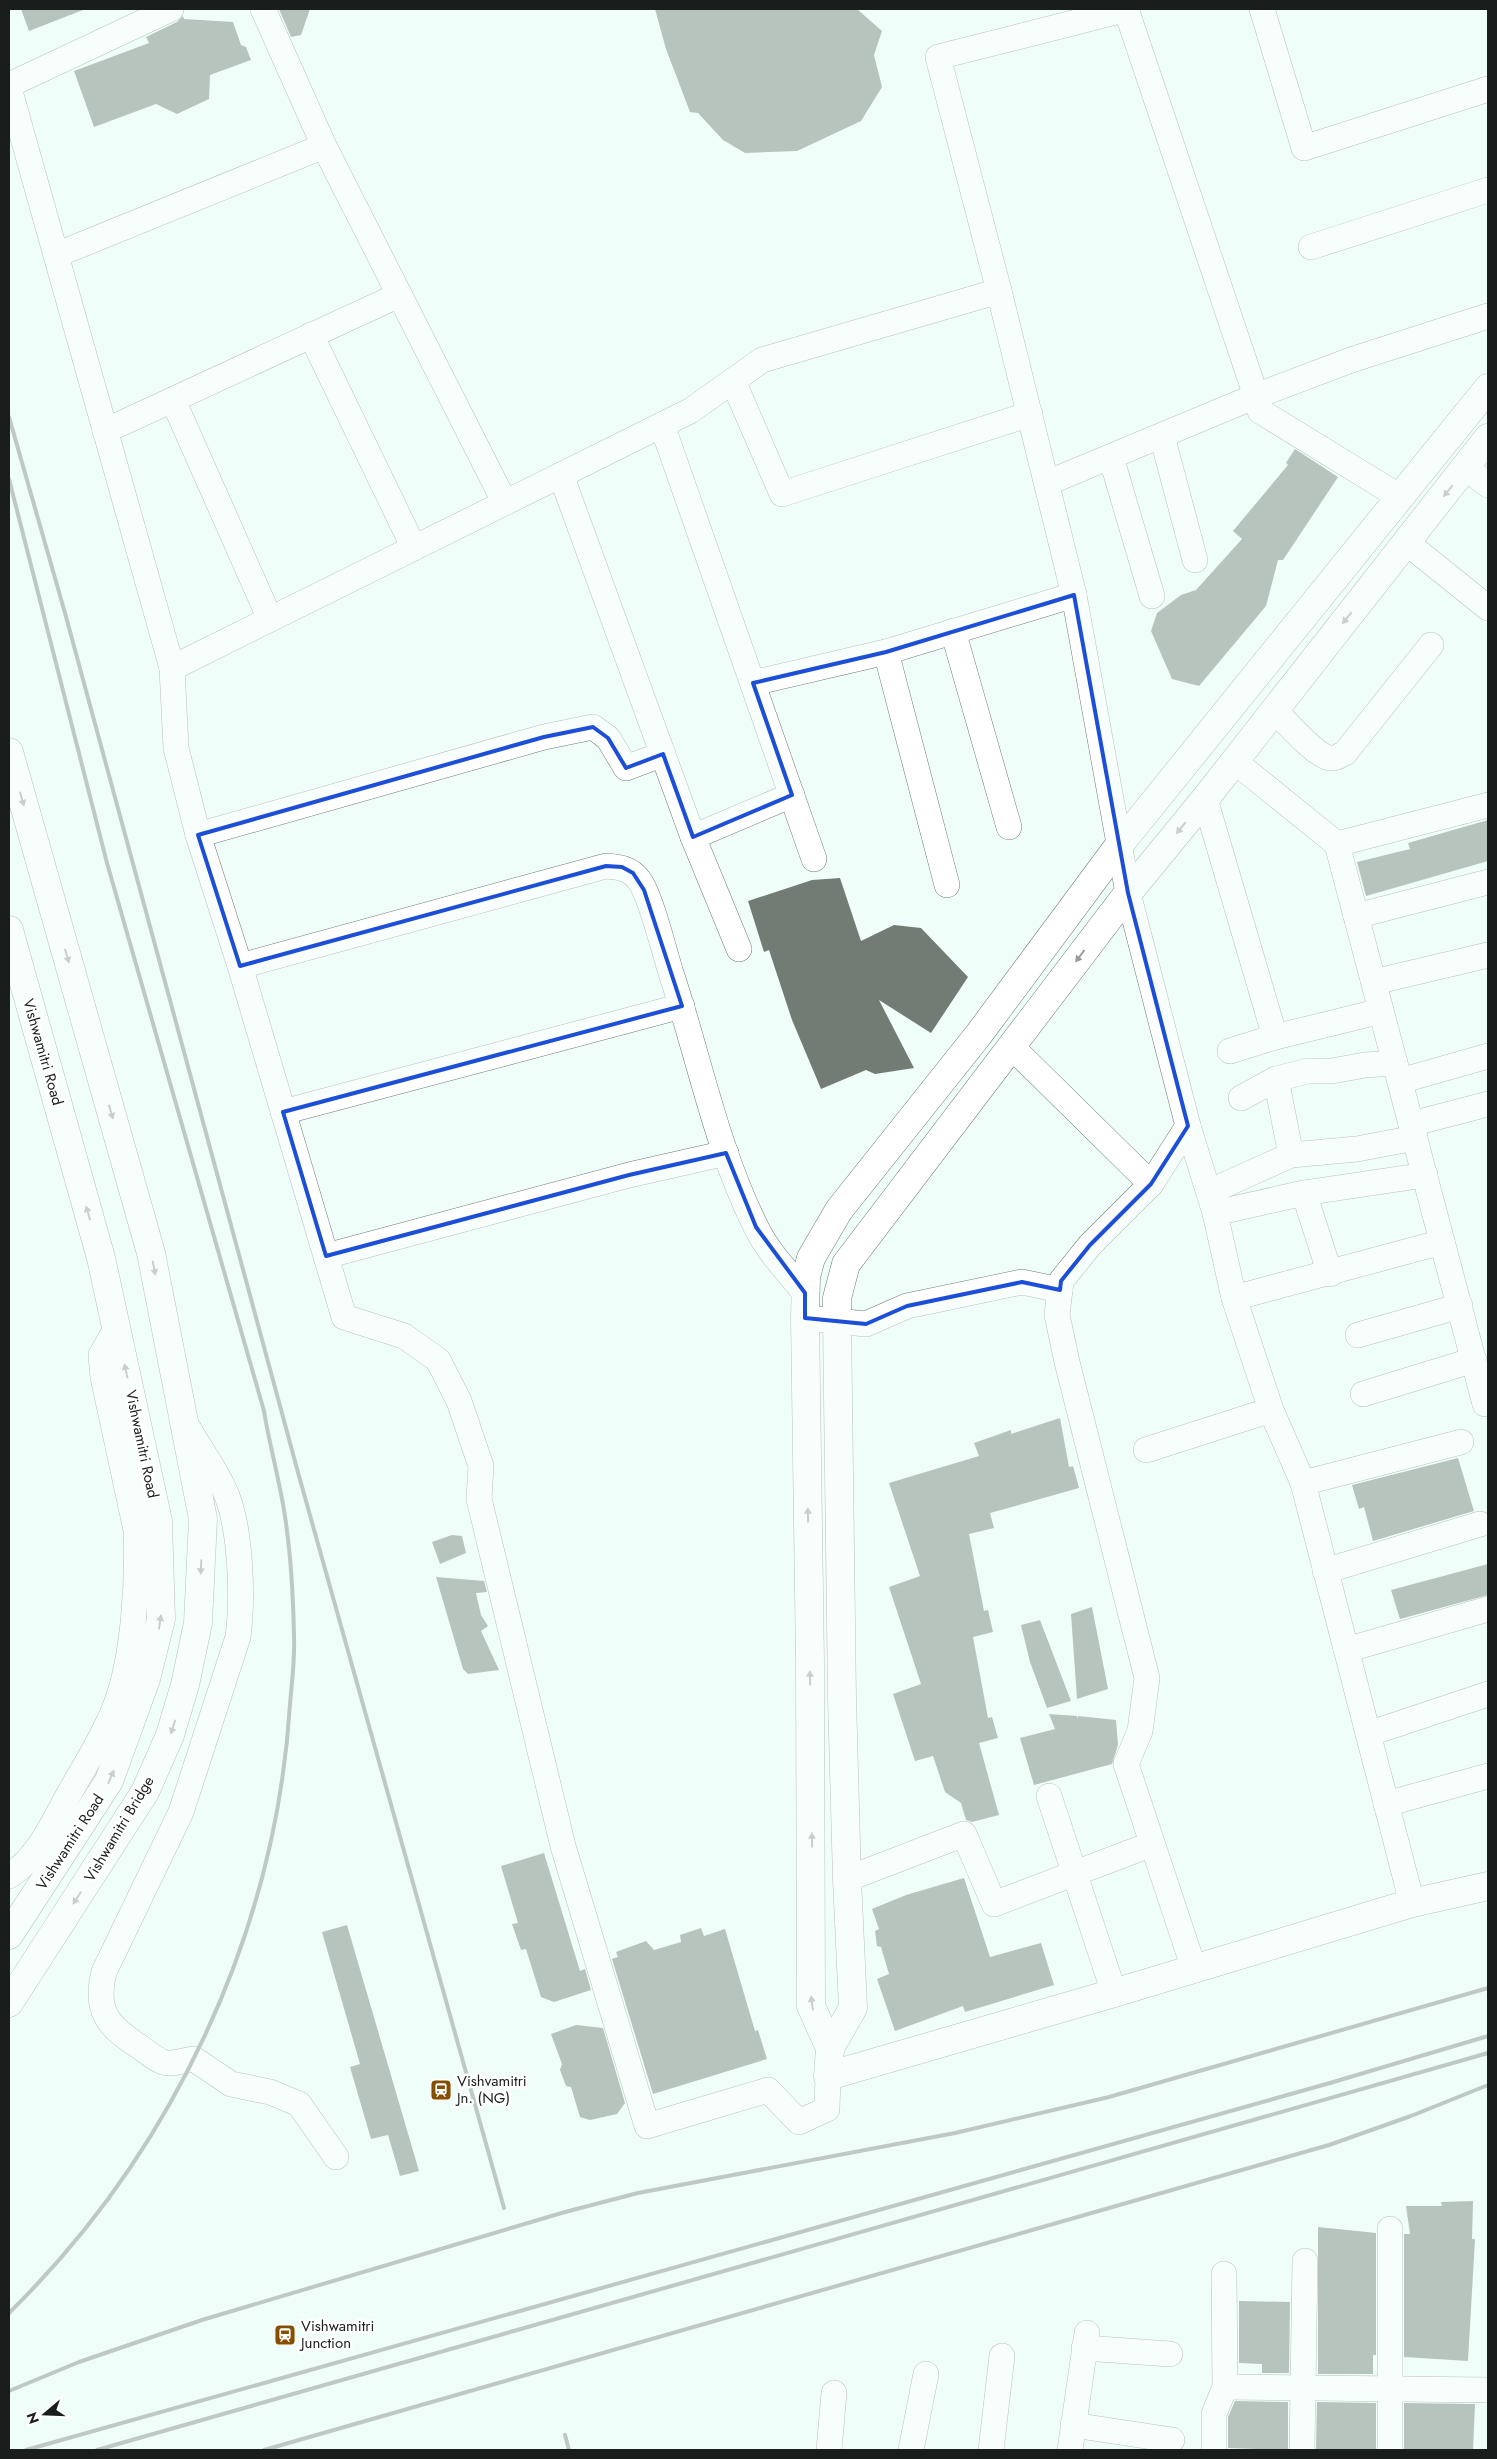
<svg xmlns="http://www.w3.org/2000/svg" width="1497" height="2459" viewBox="0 0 1497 2459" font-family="Jost,sans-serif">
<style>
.building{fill:#727c74}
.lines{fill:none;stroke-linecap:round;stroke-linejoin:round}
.street-casing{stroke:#6e7b77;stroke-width:26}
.secondary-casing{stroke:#6e7b77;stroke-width:29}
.street{stroke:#fff;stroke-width:25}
.secondary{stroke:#fff;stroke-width:28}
.rail{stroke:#818b88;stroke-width:4}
.oneway{fill:#989a99}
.marked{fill:none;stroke:#1d4ed8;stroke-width:4;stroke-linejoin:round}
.labels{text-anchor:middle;stroke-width:5;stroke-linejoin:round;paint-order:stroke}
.street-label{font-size:15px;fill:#191e1d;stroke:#fff}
.poi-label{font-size:15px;fill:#191e1d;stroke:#fff;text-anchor:start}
</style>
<rect width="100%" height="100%" fill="#f0fefa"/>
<g class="building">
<path d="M21 9H83V10L29 31Z"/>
<path d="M279 9H310L301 35 291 37Z"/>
<path d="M655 9H857L882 31 874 55 882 87 861 121 797 151 745 153 723 140 698 113 690 112 666 49Z"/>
<path d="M183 16 184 19 233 22 241 45 246 47 251 60 210 75 209 99 177 114 156 104 94 127 74 71 149 43 146 37 177 22Z"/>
<path d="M1295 449 1338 477 1283 560H1278L1266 606 1199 686 1172 679 1151 631 1157 613 1181 595 1196 590 1242 539 1233 531 1288 465 1286 463Z"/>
<path d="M1488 820V861L1366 896 1357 862 1410 849 1408 843Z"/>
<path d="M840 878 861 941 894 925 921 928 968 977 931 1033 879 1000 914 1068 875 1074 866 1070 821 1089 792 1020 769 950 764 952 748 901 812 880Z"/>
<path d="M1060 1418 1069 1467 1073 1466 1079 1488 990 1513 994 1528 969 1534 984 1611 988 1610 993 1632 973 1637 988 1718 992 1717 998 1738 979 1743 999 1815 972 1822 966 1820 961 1803 945 1792 933 1756 915 1761 893 1694 921 1684 889 1587 920 1576 889 1483 979 1456 974 1443 1011 1430V1434Z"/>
<path d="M1458 1458 1474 1511 1373 1541 1364 1507 1359 1509 1352 1485Z"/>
<path d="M452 1535 462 1536 466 1553 440 1564 432 1542Z"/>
<path d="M1488 1564V1595L1400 1619 1391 1590Z"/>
<path d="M436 1577 484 1581 487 1592 476 1593 481 1615 488 1626 481 1631 499 1670 468 1674 463 1669Z"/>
<path d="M1092 1607 1108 1689 1077 1699 1071 1614Z"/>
<path d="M1040 1620 1071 1701 1047 1708 1030 1662 1021 1625Z"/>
<path d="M1049 1714 1077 1716 1078 1719V1716L1116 1720 1118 1745 1112 1764 1034 1785 1020 1738 1055 1729Z"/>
<path d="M544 1853 580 1971 585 1969 591 1990 554 2002 541 1997 526 1949 521 1950 512 1924 518 1923 501 1866Z"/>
<path d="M964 1878 990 1957 1041 1943 1054 1985 965 2012 963 2006 895 2031 877 1979 889 1974 881 1947 877 1946 875 1931 879 1929 872 1909 906 1895Z"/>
<path d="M347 1925 419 2171 400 2176 388 2135 371 2139 350 2067 360 2064 322 1932Z"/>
<path d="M701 1928 704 1936 725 1929 755 2031 758 2030 767 2059 653 2094 612 1959 618 1957 616 1952 646 1941 654 1950 681 1942 680 1935Z"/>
<path d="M576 2025 603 2028 625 2103 617 2114 590 2120 580 2117 571 2087 566 2086 560 2070 562 2064 551 2034Z"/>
<path d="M1473 2201 1472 2239H1475L1468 2361 1404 2357V2234H1410L1406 2206H1442L1441 2202Z"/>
<path d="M1318 2227 1376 2233V2355H1373V2374H1318Z"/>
<path d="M1239 2301 1290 2302 1289 2373H1262V2364L1239 2363Z"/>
<path d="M1235 2401 1288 2402V2450L1228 2448V2417Z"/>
<path d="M1317 2402 1376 2403V2450H1316Z"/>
<path d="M1404 2403 1475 2404 1473 2450H1404Z"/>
</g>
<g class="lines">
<g class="street-casing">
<g id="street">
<path d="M263 9 324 146 505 503"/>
<path d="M1128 9 938 57 999 291 1074 595 1128 893 1188 1126 1215 1213 1234 1298 1271 1410 1303 1483 1412 1903"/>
<path d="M1262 9 1304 148 1488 89"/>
<path d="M9 85 171 9"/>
<path d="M9 88 172 668 176 748 198 835 240 966 344 1317 404 1336 438 1360 459 1401 481 1466 479 1499 563 1846 647 2126 768 2090 799 2122 827 2109 828 2076"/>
<path d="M1311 247 1488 190"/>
<path d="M56 255 324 146"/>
<path d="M311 335 414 548"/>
<path d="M733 381 782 494 1030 414"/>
<path d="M173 400 270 619"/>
<path d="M662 425 814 859"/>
<path d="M105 431 399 295"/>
<path d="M1162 436 1195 560"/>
<path d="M1111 457 1152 596"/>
<path d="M1466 468 1488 485"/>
<path d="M561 475 693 837 739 949"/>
<path d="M1047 483 1256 396 1126 9"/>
<path d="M1400 497 1260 411 1256 396 1351 360 1488 316"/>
<path d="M1407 543 1488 608"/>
<path d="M953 631 1009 827"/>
<path d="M172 668 690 411 762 360 999 291"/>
<path d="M753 683 886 652"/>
<path d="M1274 710C1286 721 1315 756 1330 758 1336 759 1340 755 1345 753L1431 645"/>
<path d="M1234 761 1337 844 1485 1404 1488 1403"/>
<path d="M1205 799 1275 1037 1381 1011"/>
<path d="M198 835 544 737 593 727 608 738 626 768 663 754"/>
<path d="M693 837 792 795"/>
<path d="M1337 844 1488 805"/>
<path d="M947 885 886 652 1074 595"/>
<path d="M1356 916 1488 882"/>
<path d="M240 966 606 866C619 867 630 868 639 880 651 896 664 951 671 973 699 1057 716 1147 756 1227 768 1252 788 1272 805 1293"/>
<path d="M1374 982 1488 955"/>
<path d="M1011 1046 1151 1184"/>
<path d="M1230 1051 1275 1037"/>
<path d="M1276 1079 1308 1071H1332L1365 1065 1395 1063"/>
<path d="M1400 1081 1488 1056"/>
<path d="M1241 1098 1276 1079 1291 1155"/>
<path d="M283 1112 682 1006"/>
<path d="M1411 1124 1488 1104"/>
<path d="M1188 1126 1151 1184 1090 1245 1061 1281 1057 1315 1067 1362 1147 1678 1140 1731 1126 1764 1194 1969"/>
<path d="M1209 1192 1291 1155 1357 1149 1415 1138"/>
<path d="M1304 1193 1330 1274"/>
<path d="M1215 1213 1304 1193 1425 1175"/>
<path d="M326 1256 629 1175 726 1153"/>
<path d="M1234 1298 1442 1242"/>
<path d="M805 1318 866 1324 907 1306 1022 1282 1060 1290"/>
<path d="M1358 1335 1460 1306"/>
<path d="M1363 1394 1474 1360"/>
<path d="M189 1429C201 1451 218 1473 227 1496 241 1532 243 1598 238 1637L181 1812 104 1972C94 2012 109 2027 140 2047 147 2052 155 2059 163 2062 171 2065 185 2060 194 2059L231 2084 270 2092 299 2104 336 2157"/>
<path d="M1146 1450 1271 1410"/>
<path d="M1303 1483 1461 1442"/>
<path d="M1325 1571 1480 1524"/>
<path d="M1346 1650 1488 1609"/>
<path d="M1368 1734 1488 1694"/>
<path d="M1049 1796 1114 1993"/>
<path d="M1386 1804 1488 1776"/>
<path d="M9 1876C35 1860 51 1828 65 1801 82 1770 102 1740 115 1707 134 1659 138 1581 136 1530L103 1377 101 1355 116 1329"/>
<path d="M847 1879 964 1834 994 1904 1152 1844"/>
<path d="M1084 2348 1170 2354"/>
<path d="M1225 2387 1488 2390"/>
<path d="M1073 2425 1172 2440"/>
<path d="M829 2450 834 2393"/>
<path d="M911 2450 926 2374"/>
<path d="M991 2450 1002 2356"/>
<path d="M1070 2450 1087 2333"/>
<path d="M1214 2450V2414L1225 2387 1224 2274"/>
<path d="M1302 2450 1305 2261"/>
<path d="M1390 2450V2229"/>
</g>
</g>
<g class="secondary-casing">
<g id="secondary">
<path d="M1488 388 1120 844 979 1034 839 1210 811 1258 806 1277 805 1318 810 1662 811 2006 830 2048 828 2076 1114 1993 1412 1903 1488 1886"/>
<path d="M9 752 151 1253 203 1519 198 1623 185 1685 170 1735 145 1792 9 2003"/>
<path d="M9 930 101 1258 158 1521 161 1619 146 1679 109 1781 9 1935"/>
<path d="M830 2048 853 2008 847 1879 842 1698 837 1321V1298L846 1264 1128 893 1205 799 1488 438"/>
</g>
</g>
<use href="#street" class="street"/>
<use href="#secondary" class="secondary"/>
<g class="rail">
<path d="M9 417 65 613 299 1476 504 2208"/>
<path d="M9 479 107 863 264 1411C268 1436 274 1459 279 1484 290 1533 293 1585 294 1636 295 1658 292 1682 290 1704 276 1933 172 2153 9 2313"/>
<path d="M9 2391 79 2362 202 2320 565 2212 638 2193 955 2133 1109 2097 1488 1988"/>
<path d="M565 2435 569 2450"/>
<path d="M26 2450 1330 2083 1488 2036"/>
<path d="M97 2450 1488 2053"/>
<path d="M264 2450 1329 2145 1411 2116 1488 2085"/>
</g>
</g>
<defs><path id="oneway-solid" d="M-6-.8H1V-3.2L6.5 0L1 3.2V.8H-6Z" transform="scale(1.25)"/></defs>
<g class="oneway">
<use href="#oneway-solid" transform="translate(1448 491) rotate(129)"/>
<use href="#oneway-solid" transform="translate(1347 618) rotate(128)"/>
<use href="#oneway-solid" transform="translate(22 799) rotate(74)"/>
<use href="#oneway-solid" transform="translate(1181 828) rotate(129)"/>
<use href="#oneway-solid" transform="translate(67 956) rotate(74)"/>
<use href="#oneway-solid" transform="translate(1080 956) rotate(127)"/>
<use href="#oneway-solid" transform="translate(111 1112) rotate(74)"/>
<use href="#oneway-solid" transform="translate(88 1213) rotate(-106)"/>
<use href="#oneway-solid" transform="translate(154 1268) rotate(79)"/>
<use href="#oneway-solid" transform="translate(126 1371) rotate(-102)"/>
<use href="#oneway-solid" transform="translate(808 1515) rotate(-91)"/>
<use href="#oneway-solid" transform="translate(201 1567) rotate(93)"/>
<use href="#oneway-solid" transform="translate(160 1622) rotate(-81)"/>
<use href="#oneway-solid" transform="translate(810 1678) rotate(-91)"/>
<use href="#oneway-solid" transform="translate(173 1727) rotate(107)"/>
<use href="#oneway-solid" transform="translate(111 1777) rotate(-66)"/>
<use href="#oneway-solid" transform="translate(812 1840) rotate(-91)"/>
<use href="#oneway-solid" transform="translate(77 1898) rotate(123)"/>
<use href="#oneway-solid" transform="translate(812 2003) rotate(-98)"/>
</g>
<path d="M0 0H1497V2459H0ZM1074 595 1128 893 1188 1126 1151 1184 1090 1245 1061 1281 1060 1290 1022 1282 907 1306 866 1324 805 1318V1293L756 1227 726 1153 629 1175 326 1256 283 1112 682 1006 644 890 633 873 622 867 606 866 240 966 198 835 544 737 593 727 608 738 626 768 663 754 693 837 792 795 753 683 886 652Z" fill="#f0fefa" fill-opacity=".55" fill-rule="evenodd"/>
<path class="marked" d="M1074 595 1128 893 1188 1126 1151 1184 1090 1245 1061 1281 1060 1290 1022 1282 907 1306 866 1324 805 1318V1293L756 1227 726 1153 629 1175 326 1256 283 1112 682 1006 644 890 633 873 622 867 606 866 240 966 198 835 544 737 593 727 608 738 626 768 663 754 693 837 792 795 753 683 886 652Z"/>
<defs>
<g id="station-square" transform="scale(1.125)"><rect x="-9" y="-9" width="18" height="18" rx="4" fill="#854e00" stroke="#fff"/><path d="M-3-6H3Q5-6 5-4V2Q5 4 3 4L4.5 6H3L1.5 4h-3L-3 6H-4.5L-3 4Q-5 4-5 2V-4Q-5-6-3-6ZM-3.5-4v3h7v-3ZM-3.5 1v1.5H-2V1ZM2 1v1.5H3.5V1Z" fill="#fff"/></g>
</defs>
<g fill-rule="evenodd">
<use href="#station-square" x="441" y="2090"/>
<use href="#station-square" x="285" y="2335"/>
</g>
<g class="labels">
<g class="street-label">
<text transform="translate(43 1052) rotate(74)" y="5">Vishwamitri Road</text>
<text transform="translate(142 1444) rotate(78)" y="5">Vishwamitri Road</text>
<text transform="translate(119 1829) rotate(-59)" y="5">Vishwamitri Bridge</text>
<text transform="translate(70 1842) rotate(-57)" y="5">Vishwamitri Road</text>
</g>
<g class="poi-label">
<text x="457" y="2086">Vishvamitri<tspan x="457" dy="17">Jn. (NG)</tspan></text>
<text x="301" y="2331">Vishwamitri<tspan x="301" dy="17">Junction</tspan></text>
</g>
</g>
<rect width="1497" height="2459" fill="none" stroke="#191e1d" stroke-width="20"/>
<g transform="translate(45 2414) rotate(251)" stroke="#ffffff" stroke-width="4" paint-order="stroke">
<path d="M0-4L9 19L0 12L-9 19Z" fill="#191e1d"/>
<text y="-8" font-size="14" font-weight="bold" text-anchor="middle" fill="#191e1d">N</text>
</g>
</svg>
